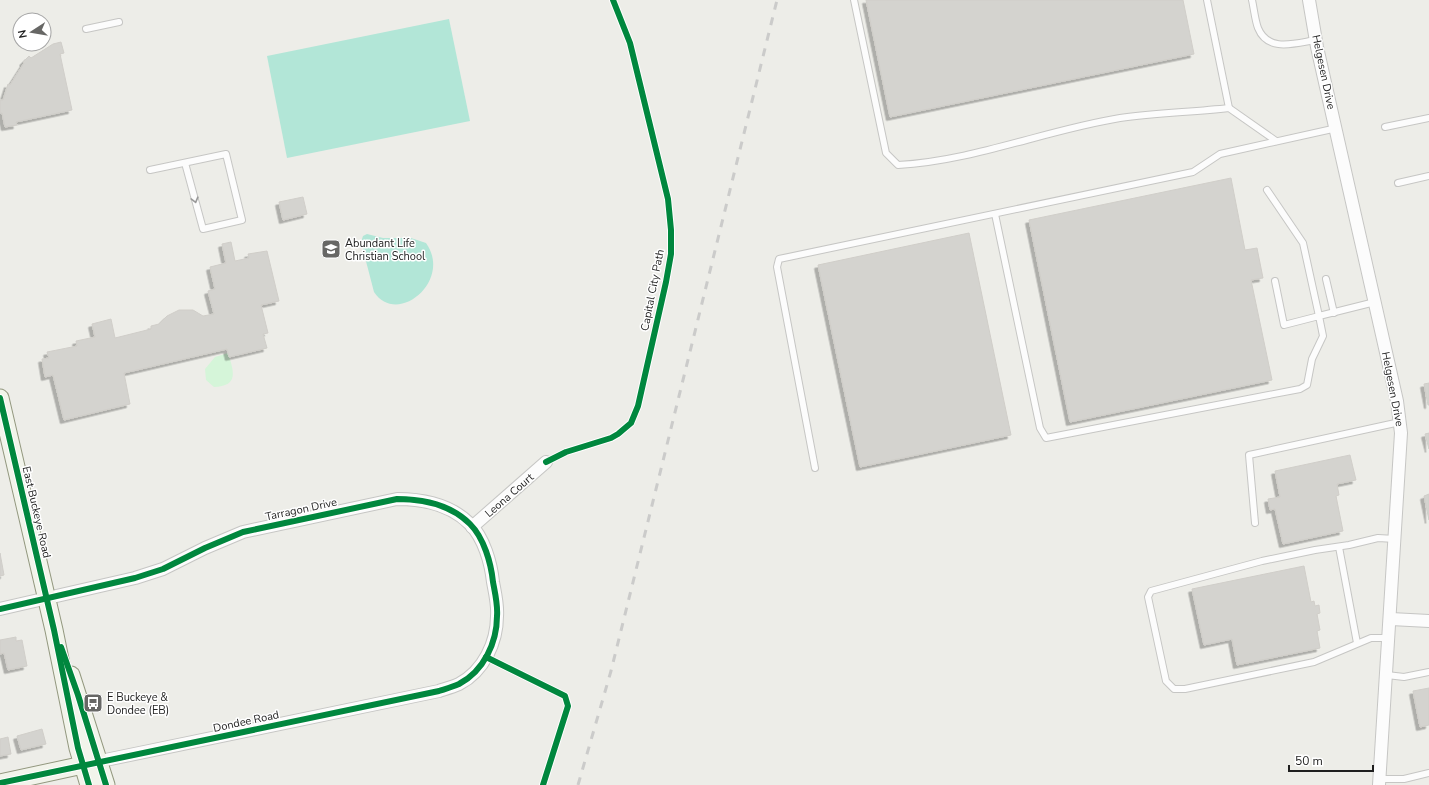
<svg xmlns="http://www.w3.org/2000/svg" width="1429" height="785" viewBox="0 0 1429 785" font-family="'Nunito Sans',sans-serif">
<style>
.park{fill:#d5f5d9}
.pitch{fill:#b2e6d7}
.building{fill:#d4d3cf;stroke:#d0cec9;filter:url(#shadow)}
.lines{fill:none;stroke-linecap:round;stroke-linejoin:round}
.lane-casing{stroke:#c6c6c4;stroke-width:8}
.street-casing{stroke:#c6c6c4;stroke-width:14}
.secondary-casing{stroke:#93987f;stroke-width:19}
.lane{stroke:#fcfcfc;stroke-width:6}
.street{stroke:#fcfcfc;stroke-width:12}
.secondary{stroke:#f2f4eb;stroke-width:17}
.rail{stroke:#cbcbca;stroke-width:3;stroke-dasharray:8 8;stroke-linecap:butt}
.cycleway-casing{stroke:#fff;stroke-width:8}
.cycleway{stroke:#00873e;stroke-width:6}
.oneway{stroke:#999}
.labels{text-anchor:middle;stroke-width:3;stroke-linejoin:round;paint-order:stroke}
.street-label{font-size:11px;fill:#1f1f1f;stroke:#fff}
.poi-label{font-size:11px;fill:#1f1f1f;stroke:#fff;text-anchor:start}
</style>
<defs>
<filter id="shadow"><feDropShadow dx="-3.5" dy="3.5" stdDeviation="0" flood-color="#0004"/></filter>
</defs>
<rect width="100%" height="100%" fill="#edede8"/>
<path class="park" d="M228 353C234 372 239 386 214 387L206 380 205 369 215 357Z"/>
<g class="pitch">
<path d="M449 19 470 121 287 158 267 56Z"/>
<path d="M367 234 383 238H411L426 243C453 281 397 327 374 292L361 242 363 236Z"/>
</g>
<g class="building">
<path d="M866 0H1183L1194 54 890 117Z"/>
<path d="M61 42 64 53 60 54 72 110 16 122 17 125 5 127 2 113H0V100H3L8 84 10 85 24 63 23 62 29 56 31 58 53 44Z"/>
<path d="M1231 178 1245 250 1257 248 1263 278 1251 280 1272 380 1070 422 1029 220Z"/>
<path d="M303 197 307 214 283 220 279 202Z"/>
<path d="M969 233 1011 435 860 467 818 265Z"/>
<path d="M231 242 235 261 249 258 248 254 267 251 279 301 261 305 268 333 263 334 267 348 229 357 227 349 124 373 130 404 64 420 53 375 45 377 42 359 49 358 47 352 77 346 76 341 95 337 92 324 111 319 115 338 151 329V326L159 324 167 316 179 310H193L203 316 214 314 208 291 215 289 210 267 226 263 222 244Z"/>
<path d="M1429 383V405H1428L1424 384Z"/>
<path d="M1429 433V449L1425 434Z"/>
<path d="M1350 455 1356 480 1337 484 1339 495 1336 496 1343 531 1283 544 1275 509 1270 510 1268 499 1280 497 1275 471Z"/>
<path d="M1429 494V520L1424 496Z"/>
<path d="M0 553 4 575 0 576Z"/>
<path d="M1304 566 1311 602 1314 601 1315 606 1319 605 1320 613 1317 614 1320 630 1317 631 1320 648 1237 665 1232 639 1204 645 1192 589Z"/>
<path d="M16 637V641L22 640 27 666 8 670 4 653 0 654V640Z"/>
<path d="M1429 688V725L1420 727 1413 691Z"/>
<path d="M42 729 46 744 21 750 17 736Z"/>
<path d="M8 737 11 754 0 756V739Z"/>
</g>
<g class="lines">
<g class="lane-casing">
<g id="lane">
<path d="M854 0 886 153 898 165C973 161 1046 130 1120 118 1156 113 1193 112 1229 108L1276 141"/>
<path d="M1207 0 1229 108"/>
<path d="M1252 0C1254 9 1255 20 1258 28 1268 53 1296 43 1316 40"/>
<path d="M86 29 119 22"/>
<path d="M1385 127 1429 118"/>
<path d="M150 170 226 154 242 220 203 229 185 163"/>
<path d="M1398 183 1429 176"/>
<path d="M1267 190 1303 243 1319 316 1375 302"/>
<path d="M995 214 1040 428 1046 438 1300 389 1307 385 1312 359 1323 336 1319 316 1284 325 1275 281"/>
<path d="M1326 279 1334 313"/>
<path d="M815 468 777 267 779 259 1193 172 1220 154 1337 128"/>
<path d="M1255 523 1249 455 1400 422"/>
<path d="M1339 547 1357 643"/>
<path d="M1389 638H1371L1314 662 1185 689H1174L1166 681 1148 597 1151 591 1262 561 1315 550 1349 545 1378 538 1395 539"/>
<path d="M1387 675 1404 677 1429 672"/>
<path d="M1380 779H1404L1429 773"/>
</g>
</g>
<g class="street-casing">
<g id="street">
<path d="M1309 0 1317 47 1397 401 1401 433 1379 785"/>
<path d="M472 527 546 462"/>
<path d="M0 609 135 578 163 569 205 548 243 532 397 499C423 499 450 504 470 524 484 538 491 563 493 582 495 593 498 605 497 616 497 642 484 671 459 684 452 687 445 689 439 691L91 763"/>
<path d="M1391 619 1429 621"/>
</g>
</g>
<g class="secondary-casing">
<g id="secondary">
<path d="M0 398 54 630 78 748 89 785"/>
<path d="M71 675 106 785"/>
<path d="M0 783 83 765"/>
</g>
</g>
<use href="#lane" class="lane"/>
<use href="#street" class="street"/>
<use href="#secondary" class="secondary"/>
<path class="rail" d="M578 785 611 671 777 0"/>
<g class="cycleway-casing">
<g id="cycleway">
<path d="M0 398 54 630 78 748 89 785"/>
<path d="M546 462 566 452 611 438 618 434 631 423 638 406 666 282 671 254V230L668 199 630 43 613 0"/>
<path d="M0 609 135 578 163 569 205 548 243 532 397 499C423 499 450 504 470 524 484 538 491 563 493 582 495 593 498 605 497 616 497 642 484 671 459 684 452 687 445 689 439 691L0 783"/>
<path d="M61 647 78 695 106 785"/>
<path d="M486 657 565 696 568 706 543 785"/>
</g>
</g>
<use href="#cycleway" class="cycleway"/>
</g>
<defs><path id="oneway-chevron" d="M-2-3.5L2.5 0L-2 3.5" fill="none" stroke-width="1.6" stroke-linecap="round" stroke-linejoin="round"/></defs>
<use class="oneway" href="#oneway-chevron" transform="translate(195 200) rotate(75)"/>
<defs>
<g id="school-square" transform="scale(1)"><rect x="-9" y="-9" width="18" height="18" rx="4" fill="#676765" stroke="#fff"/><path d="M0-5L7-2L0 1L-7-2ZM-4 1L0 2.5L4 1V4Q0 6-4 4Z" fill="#fff"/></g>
<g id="bus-square" transform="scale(1)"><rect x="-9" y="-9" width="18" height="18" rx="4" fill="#676765" stroke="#fff"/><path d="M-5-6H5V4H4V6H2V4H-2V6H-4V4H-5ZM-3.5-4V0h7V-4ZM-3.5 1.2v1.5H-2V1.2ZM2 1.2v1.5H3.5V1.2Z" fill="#fff"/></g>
</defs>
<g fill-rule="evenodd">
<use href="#school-square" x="331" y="249"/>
<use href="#bus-square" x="93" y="703"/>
</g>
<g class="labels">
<g class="street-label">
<text transform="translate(1324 72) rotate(78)" y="4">Helgesen Drive</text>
<text transform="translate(652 290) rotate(-79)" y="4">Capital City Path</text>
<text transform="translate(1393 389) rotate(79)" y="4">Helgesen Drive</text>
<text transform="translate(509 495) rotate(-41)" y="4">Leona Court</text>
<text transform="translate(301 509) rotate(-12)" y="4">Tarragon Drive</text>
<text transform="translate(37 512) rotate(77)" y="4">East Buckeye Road</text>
<text transform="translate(246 721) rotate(-12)" y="4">Dondee Road</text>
</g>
<g class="poi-label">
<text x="345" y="247">Abundant Life<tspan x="345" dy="13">Christian School</tspan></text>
<text x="107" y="701">E Buckeye &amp;<tspan x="107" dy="13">Dondee (EB)</tspan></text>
</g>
</g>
<g transform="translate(32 32) rotate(258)"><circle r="19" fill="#ffffff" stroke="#a5a5a5"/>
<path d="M0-3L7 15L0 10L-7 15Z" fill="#676765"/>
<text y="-6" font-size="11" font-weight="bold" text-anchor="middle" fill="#1f1f1f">N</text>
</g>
<path d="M1289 765v6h84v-6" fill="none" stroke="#1f1f1f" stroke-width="2"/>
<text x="1295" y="765" font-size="12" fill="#1f1f1f" stroke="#ffffff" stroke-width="3" paint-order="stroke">50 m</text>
</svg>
